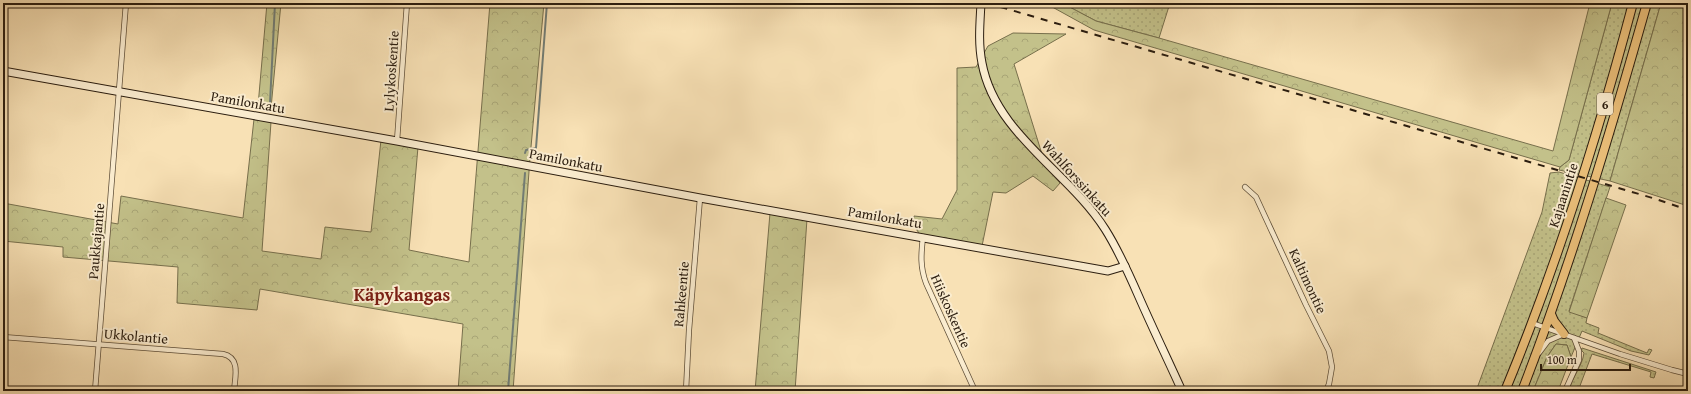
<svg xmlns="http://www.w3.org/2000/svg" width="1691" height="394" viewBox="0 0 1691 394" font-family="'Gentium Book Plus',serif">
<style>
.grass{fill:url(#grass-dots);stroke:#776f4c}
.forest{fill:url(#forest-crowns);stroke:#776f4c}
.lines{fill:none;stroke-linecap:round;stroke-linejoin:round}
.stream{stroke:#727c74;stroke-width:2}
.street-casing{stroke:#5e4e38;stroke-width:6}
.secondary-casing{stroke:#2b1d0f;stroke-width:9}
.highway-casing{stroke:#2b1d0f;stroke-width:10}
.street{stroke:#faeccf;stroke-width:4.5}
.secondary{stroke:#faeccf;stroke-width:7}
.highway{stroke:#ecc07a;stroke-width:8}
.rail{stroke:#2b1d0f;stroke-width:2;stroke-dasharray:7 7;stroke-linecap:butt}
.labels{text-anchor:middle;stroke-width:4;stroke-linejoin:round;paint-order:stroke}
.shield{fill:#faeccf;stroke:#695b49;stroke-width:1}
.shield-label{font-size:13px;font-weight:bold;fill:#2b1d0f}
.street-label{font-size:14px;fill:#2b1d0f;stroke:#faeccf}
.district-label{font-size:18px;font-weight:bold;fill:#7a1f14;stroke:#faeccf}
</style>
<defs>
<pattern id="grass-dots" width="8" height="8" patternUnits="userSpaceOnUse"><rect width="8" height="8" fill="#c3c18a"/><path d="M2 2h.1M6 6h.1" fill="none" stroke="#a8a576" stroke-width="1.8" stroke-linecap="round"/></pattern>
<pattern id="forest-crowns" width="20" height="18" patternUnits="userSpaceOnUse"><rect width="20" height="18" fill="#c3c18a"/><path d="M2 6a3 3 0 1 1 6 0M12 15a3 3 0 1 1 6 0" fill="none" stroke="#a8a576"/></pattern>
</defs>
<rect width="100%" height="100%" fill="#f8e1b5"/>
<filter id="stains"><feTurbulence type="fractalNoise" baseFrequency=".005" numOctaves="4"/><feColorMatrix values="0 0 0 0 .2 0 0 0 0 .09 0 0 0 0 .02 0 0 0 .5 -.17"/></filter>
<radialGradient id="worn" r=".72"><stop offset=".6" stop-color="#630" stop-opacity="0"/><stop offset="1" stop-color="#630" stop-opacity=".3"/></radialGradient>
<g class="grass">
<path d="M1062 3H1170L1159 38 1096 21Z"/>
<path d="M1612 3H1661L1610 181 1559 170 1560 167 1569 160Z"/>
<path d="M1559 172 1610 187 1569 311 1587 318 1586 323 1599 328 1598 333 1647 353 1649 349 1652 350 1649 355 1631 351 1582 331 1571 357 1567 345 1556 344 1547 357 1533 391H1476L1542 212 1550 173Z"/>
<path d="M1582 348 1656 372 1654 378 1650 377 1651 372 1592 354 1578 391H1569C1572 377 1582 367 1584 353L1581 350Z"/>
</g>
<g class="forest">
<path d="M267 3H281L271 108 258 106Z"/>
<path d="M490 3H544L530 158 513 391H458L463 324 260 289 257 310 177 303 178 267 63 257V247L3 241V203L118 224 121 196 243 218 254 119 271 122 262 251 321 259 325 227 371 232 381 140 418 147 409 250 469 262Z"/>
<path d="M1045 3H1062L1096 21 1159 38 1553 151 1590 3H1612L1569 160 1560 167 1094 30Z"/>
<path d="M1661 3H1688V206L1610 181Z"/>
<path d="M1013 33 1066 34 1014 64 1046 167 1060 183 1053 191 1033 176 1006 193 993 192 981 251 925 241 913 225 914 216 942 219 957 190V68L976 67 988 46Z"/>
<path d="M1606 198 1626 205 1587 318 1569 312Z"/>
<path d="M770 213 807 219 795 391H755Z"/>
<path d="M1556 344 1567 345 1571 357 1558 391H1533L1547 357Z"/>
</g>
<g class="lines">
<g class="stream">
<path d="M270 103 275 3"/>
<path d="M525 153 526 150 536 148 547 3"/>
<path d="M508 391 525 173"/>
</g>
<g class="street-casing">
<g id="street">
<path d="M397 141 407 3"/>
<path d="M1245 187 1256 197 1306 305 1329 351 1332 367 1329 384 1326 391"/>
<path d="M923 237C921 254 920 267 926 283L975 391"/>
<path d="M1532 323 1620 354 1672 370 1688 374"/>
<path d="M3 337 223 354C241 358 235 377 234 391"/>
<path d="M1539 353 1548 341 1564 334"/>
<path d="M95 391 126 3"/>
<path d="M686 391 689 330 700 198"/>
<path d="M1565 391 1579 360V351L1574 338"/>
</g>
</g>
<g class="secondary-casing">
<g id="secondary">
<path d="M981 3C980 23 978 43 982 63 995 134 1069 172 1105 229 1119 251 1129 274 1139 297 1153 329 1168 360 1182 391"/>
<path d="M3 71 397 141 700 198 1108 271 1125 266"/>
</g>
</g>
<g class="highway-casing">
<g id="highway">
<path d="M1551 314 1554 321 1564 334"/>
<path d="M1505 391C1557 265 1598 135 1633 3"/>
<path d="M1522 391C1571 264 1610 134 1647 3"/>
</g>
</g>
<use href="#street" class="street"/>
<use href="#secondary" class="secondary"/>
<use href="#highway" class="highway"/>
<path class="rail" d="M987 3 1656 199 1688 210"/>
</g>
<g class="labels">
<rect class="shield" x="1597" y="93" width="16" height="22" rx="3"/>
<g class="shield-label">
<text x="1605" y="109">6</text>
</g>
<g class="street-label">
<text transform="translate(391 71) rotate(-86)" y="5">Lylykoskentie</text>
<text transform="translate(248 102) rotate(10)" y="5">Pamilonkatu</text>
<text transform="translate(566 160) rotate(11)" y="5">Pamilonkatu</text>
<text transform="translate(1077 178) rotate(48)" y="5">Wahlforssinkatu</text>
<text transform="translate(1563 195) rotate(-72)" y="5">Kajaanintie</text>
<text transform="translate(885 217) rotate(10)" y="5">Pamilonkatu</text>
<text transform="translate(96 241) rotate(-85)" y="5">Paukkajantie</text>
<text transform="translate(1308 281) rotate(65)" y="5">Kaltimontie</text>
<text transform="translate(681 294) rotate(-85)" y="5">Rahkeentie</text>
<text transform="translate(951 311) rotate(66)" y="5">Hiiskoskentie</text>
<text transform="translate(136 336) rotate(5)" y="5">Ukkolantie</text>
</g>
<g class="district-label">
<text x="402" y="301">Käpykangas</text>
</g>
</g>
<rect width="1691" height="394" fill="none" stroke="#f8e1b5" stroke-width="16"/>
<rect x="4" y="4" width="1683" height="386" fill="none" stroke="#2b1d0f" stroke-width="2"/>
<rect x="8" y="8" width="1675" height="378" fill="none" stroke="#2b1d0f"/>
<path d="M1541 364v6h89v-6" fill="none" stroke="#2b1d0f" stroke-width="2"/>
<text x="1547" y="364" font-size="12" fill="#2b1d0f" stroke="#faeccf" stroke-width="3" paint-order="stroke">100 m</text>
<rect width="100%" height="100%" filter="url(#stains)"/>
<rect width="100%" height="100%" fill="url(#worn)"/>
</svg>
